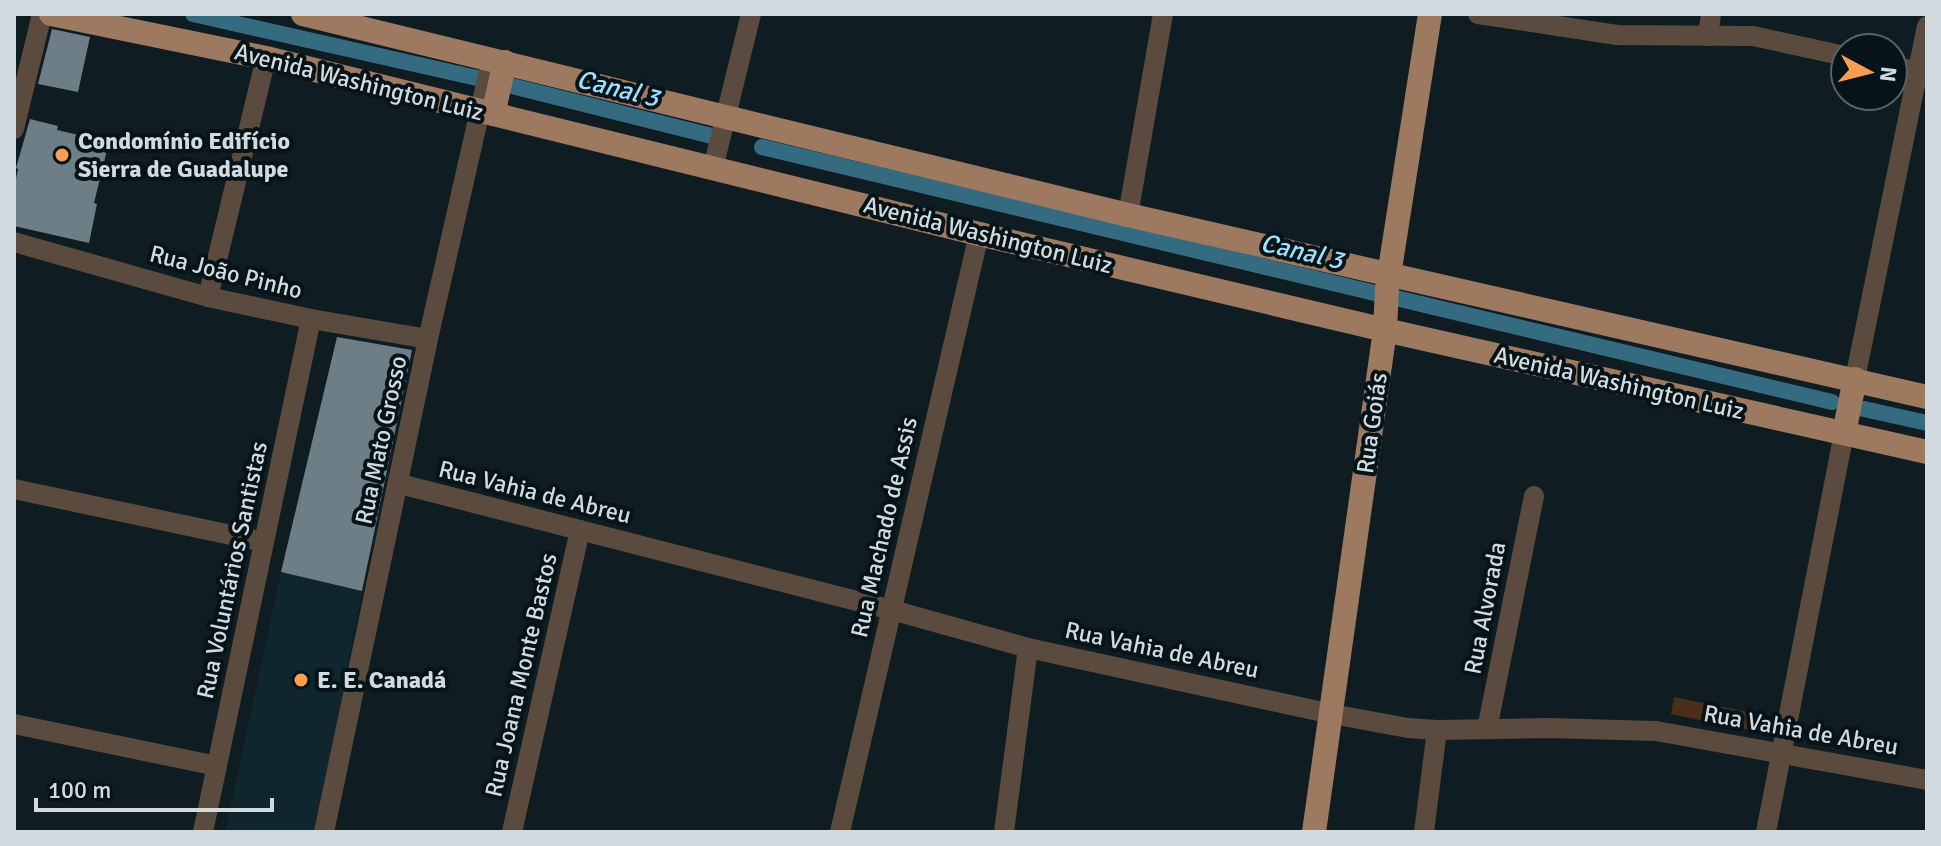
<svg xmlns="http://www.w3.org/2000/svg" width="1941" height="846" viewBox="0 0 1941 846" font-family="Signika,sans-serif">
<style>
.built{fill:#0f262f}
.green{fill:#4c2f18}
.lines{fill:none;stroke-linecap:round;stroke-linejoin:round}
.canal{stroke:#346b81;stroke-width:16}
.building{fill:#6d7e86}
.minor{stroke:#5b4a3e;stroke-width:20}
.major{stroke:#9c795f;stroke-width:24}
.poi-dot{fill:#fc9d52;stroke:#06141a;stroke-width:3}
.labels{text-anchor:middle;stroke-width:8;stroke-linejoin:round;paint-order:stroke}
.street-label{font-size:24px;fill:#d1dade;stroke:#06141a}
.poi-label{font-size:24px;font-weight:bold;fill:#d1dade;stroke:#06141a;text-anchor:start}
.water-label{font-size:26px;font-style:italic;fill:#9ce0fc;stroke:#06141a}
</style>
<rect width="100%" height="100%" fill="#0f1d23"/>
<path class="built" d="M281 572 362 591 324 788 314 832H225Z"/>
<path class="green" d="M1674 697 1757 714 1754 731 1671 714Z"/>
<g class="lines">
<g class="canal">
<path d="M193 14 477 78"/>
<path d="M512 86 712 136"/>
<path d="M762 147 1832 402"/>
<path d="M1864 409 1927 423"/>
</g>
</g>
<g class="building">
<path d="M52 29 90 37 78 92 38 84Z"/>
<path d="M30 119 58 126 57 130 109 142 94 203 97 204 89 243 14 226V188L18 169 16 168Z"/>
<path d="M337 337 412 350 362 591 281 572Z"/>
</g>
<g class="lines">
<g class="minor">
<path d="M1478 14 1617 35 1753 36 1845 56"/>
<path d="M1708 36 1711 14"/>
<path d="M1893 66 1918 72"/>
<path d="M14 129 42 14"/>
<path d="M713 168 751 14"/>
<path d="M1128 215 1163 14"/>
<path d="M14 242 208 297 311 319 428 339"/>
<path d="M208 297 266 58"/>
<path d="M1855 379 1927 26"/>
<path d="M400 484 892 610 1028 648 1332 714 1408 728 1437 730 1548 728 1656 731 1927 780"/>
<path d="M14 489 264 542"/>
<path d="M14 724 217 766"/>
<path d="M1487 729 1534 496"/>
<path d="M203 832 311 319"/>
<path d="M324 832 428 339 492 58"/>
<path d="M512 832 580 530"/>
<path d="M840 832 979 234"/>
<path d="M1004 832 1028 648"/>
<path d="M1424 832 1437 730"/>
<path d="M1766 832 1844 433"/>
</g>
<g class="major">
<path d="M51 14 266 58 979 234 1385 330 1927 452"/>
<path d="M303 14 1128 215 1927 397"/>
<path d="M493 114 505 62"/>
<path d="M1844 433 1855 379"/>
<path d="M1314 832 1385 330 1387 288 1430 14"/>
</g>
</g>
<g class="poi-dot">
<circle cx="62" cy="155" r="8"/>
<circle cx="301" cy="680" r="8"/>
</g>
<g class="labels">
<g class="street-label">
<text transform="translate(359 82) rotate(14)" y="8">Avenida Washington Luiz</text>
<text transform="translate(988 235) rotate(14)" y="8">Avenida Washington Luiz</text>
<text transform="translate(226 272) rotate(14)" y="8">Rua João Pinho</text>
<text transform="translate(1619 383) rotate(13)" y="8">Avenida Washington Luiz</text>
<text transform="translate(1372 423) rotate(-82)" y="8">Rua Goiás</text>
<text transform="translate(381 440) rotate(-78)" y="8">Rua Mato Grosso</text>
<text transform="translate(535 492) rotate(14)" y="8">Rua Vahia de Abreu</text>
<text transform="translate(884 527) rotate(-77)" y="8">Rua Machado de Assis</text>
<text transform="translate(232 570) rotate(-78)" y="8">Rua Voluntários Santistas</text>
<text transform="translate(1485 608) rotate(-79)" y="8">Rua Alvorada</text>
<text transform="translate(1162 650) rotate(12)" y="8">Rua Vahia de Abreu</text>
<text transform="translate(521 675) rotate(-77)" y="8">Rua Joana Monte Bastos</text>
<text transform="translate(1801 730) rotate(10)" y="8">Rua Vahia de Abreu</text>
</g>
<g class="poi-label">
<text x="78" y="149">Condomínio Edifício<tspan x="78" dy="28">Sierra de Guadalupe</tspan></text>
<text x="317" y="688">E. E. Canadá</text>
</g>
<g class="water-label">
<text transform="translate(618 88) rotate(14)" y="9">Canal 3</text>
<text transform="translate(1302 251) rotate(13)" y="9">Canal 3</text>
</g>
</g>
<rect width="1941" height="846" fill="none" stroke="#d1dade" stroke-width="32"/>
<g transform="translate(1869 72) rotate(97)"><circle r="38" fill="#06141a" stroke="#576368" stroke-width="2"/>
<path d="M0-6L14 30L0 20L-14 30Z" fill="#fc9d52"/>
<text y="-12" font-size="22" font-weight="bold" text-anchor="middle" fill="#d1dade">N</text>
</g>
<path d="M36 798v12h236v-12" fill="none" stroke="#d1dade" stroke-width="4"/>
<text x="48" y="798" font-size="24" fill="#d1dade" stroke="#06141a" stroke-width="6" paint-order="stroke">100 m</text>
</svg>
